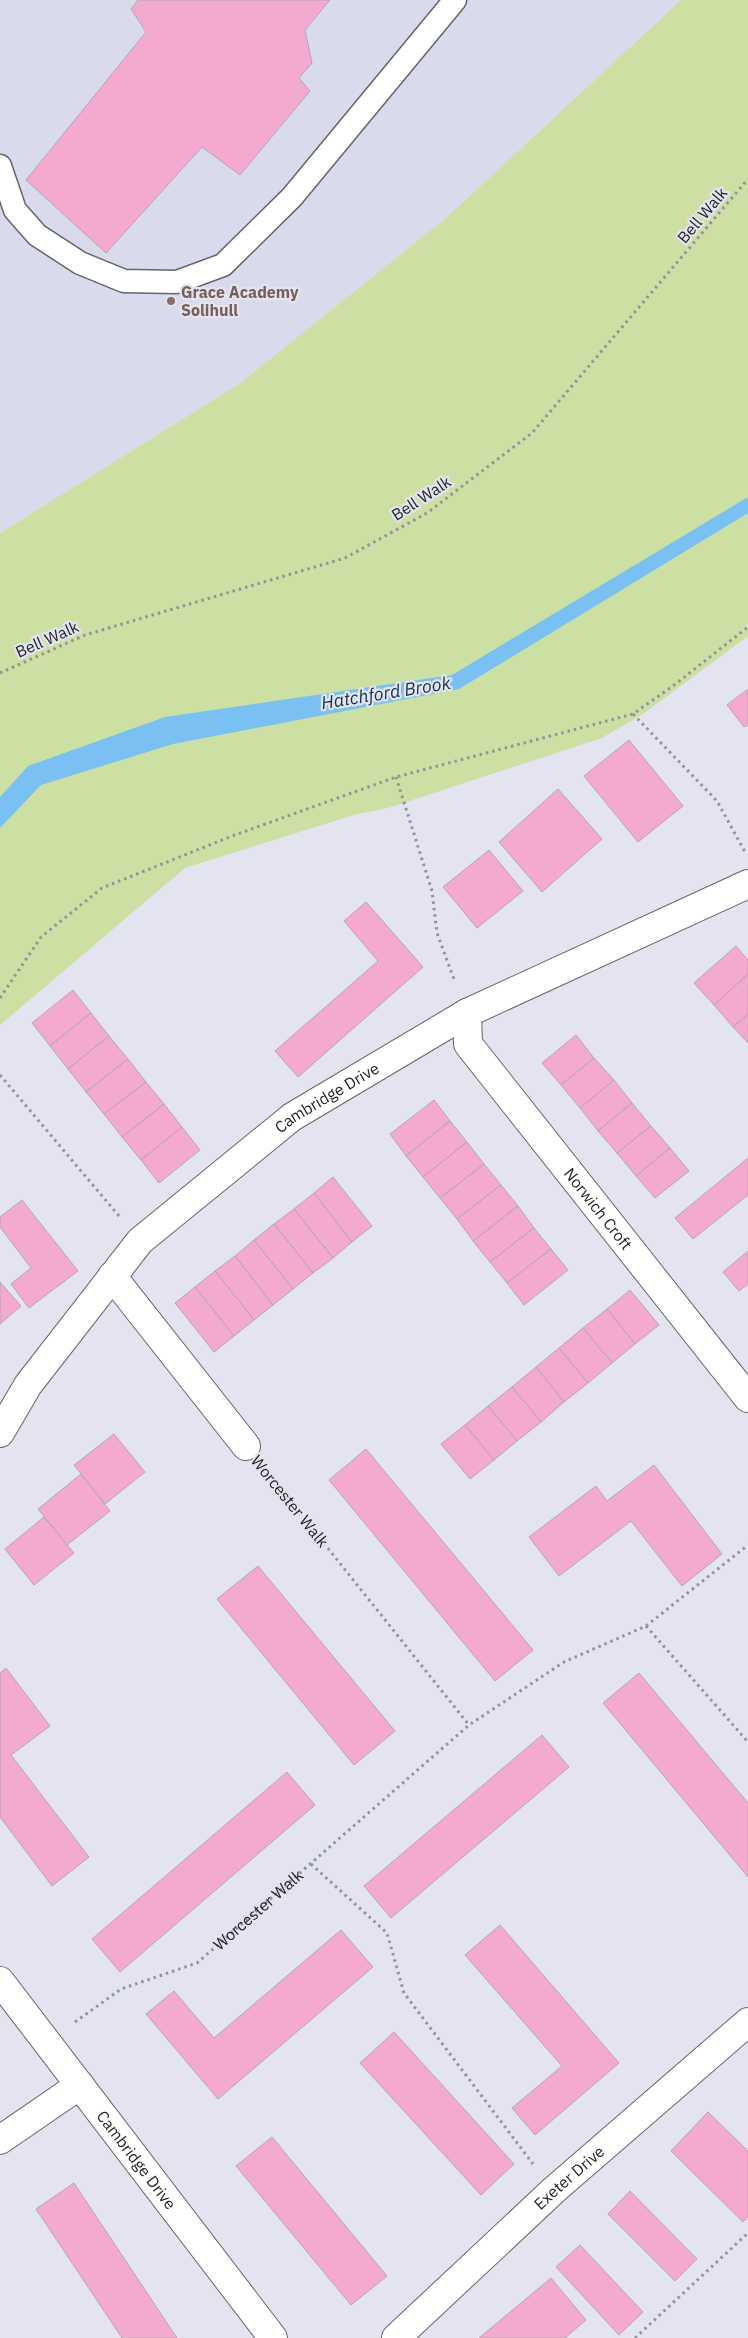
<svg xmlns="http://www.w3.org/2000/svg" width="748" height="2338" viewBox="0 0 748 2338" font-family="'IBM Plex Sans',sans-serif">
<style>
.built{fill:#dadaed}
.green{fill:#cce0a3}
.water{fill:#7ac0f2}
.building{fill:#f4a9d1;stroke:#b3a8ad}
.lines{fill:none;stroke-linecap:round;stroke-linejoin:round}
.service-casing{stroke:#63646e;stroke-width:25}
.minor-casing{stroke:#63646e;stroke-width:30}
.path{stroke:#91929a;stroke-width:3;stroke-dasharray:2.5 4;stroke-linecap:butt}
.service{stroke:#fff;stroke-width:22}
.minor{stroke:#fff;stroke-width:28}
.education-dot{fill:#8d6e63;stroke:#e3e4ef;stroke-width:2}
.labels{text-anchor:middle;stroke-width:4.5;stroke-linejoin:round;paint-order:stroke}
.street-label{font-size:16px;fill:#232327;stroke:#e3e4ef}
.education-label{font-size:16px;font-weight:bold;fill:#785e54;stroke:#e3e4ef;text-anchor:start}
.water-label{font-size:18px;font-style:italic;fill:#133246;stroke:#e3e4ef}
</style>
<rect width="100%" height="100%" fill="#e3e4ef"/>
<path class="built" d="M0 0H681L446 218 239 384 0 533Z"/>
<path class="green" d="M681 0H748V636L643 714 602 738 388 808 357 814 185 868 0 1025V533L239 384 446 218Z"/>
<path class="water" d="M748 497V513L459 689 173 744 41 785 0 828V797L28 766 165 717 452 675Z"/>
<g class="building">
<path d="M138 0H330L305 30 312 63 299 78 310 91 240 175 202 147 106 253 26 180 146 32 131 9Z"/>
<path d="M748 689V725L744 727 727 705Z"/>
<path d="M629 740 683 806 638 842 584 776Z"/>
<path d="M558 789 602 839 542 892 499 842Z"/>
<path d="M489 850 523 891 477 928 443 887Z"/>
<path d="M366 902 423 967 298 1077 275 1051 378 961 344 921Z"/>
<path d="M736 946 748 960V974L714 1005 694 983Z"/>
<path d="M748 974V1014L733 1027 714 1005Z"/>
<path d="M73 990 91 1013 50 1046 32 1023Z"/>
<path d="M91 1013 109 1036 68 1069 50 1046Z"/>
<path d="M748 1014V1043L733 1027Z"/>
<path d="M576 1035 594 1058 561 1085 542 1063Z"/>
<path d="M109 1036 128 1059 86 1092 68 1069Z"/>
<path d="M594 1058 614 1080 580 1108 561 1085Z"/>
<path d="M128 1059 146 1082 104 1114 86 1092Z"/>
<path d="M614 1080 632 1103 598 1131 580 1108Z"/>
<path d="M146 1082 164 1104 122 1137 104 1114Z"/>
<path d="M434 1100 450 1121 406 1156 390 1134Z"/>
<path d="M632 1103 651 1126 617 1153 598 1131Z"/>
<path d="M164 1104 182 1127 141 1160 122 1137Z"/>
<path d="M450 1121 467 1142 423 1177 406 1156Z"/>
<path d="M651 1126 670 1148 636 1176 617 1153Z"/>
<path d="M182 1127 200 1150 159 1183 141 1160Z"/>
<path d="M467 1142 484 1164 440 1198 423 1177Z"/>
<path d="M670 1148 689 1171 655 1198 636 1176Z"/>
<path d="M748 1158V1195L693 1239 675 1218Z"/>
<path d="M484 1164 501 1185 457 1219 440 1198Z"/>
<path d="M333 1177 372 1226 352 1242 314 1193Z"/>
<path d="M501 1185 518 1206 473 1241 457 1219Z"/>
<path d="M314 1193 352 1242 333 1258 294 1209Z"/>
<path d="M22 1200 78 1271 29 1308 11 1284 31 1268 0 1227V1217Z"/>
<path d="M518 1206 534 1228 490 1262 473 1241Z"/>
<path d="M294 1209 333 1258 313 1273 274 1224Z"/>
<path d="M274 1224 313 1273 293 1289 254 1240Z"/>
<path d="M534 1228 551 1249 507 1283 490 1262Z"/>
<path d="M254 1240 293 1289 273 1305 235 1256Z"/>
<path d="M551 1249 568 1270 524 1305 507 1283Z"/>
<path d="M748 1251V1284L739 1291 723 1272Z"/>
<path d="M235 1256 273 1305 254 1320 215 1271Z"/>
<path d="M215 1271 254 1320 234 1336 195 1287Z"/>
<path d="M0 1282 21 1306 0 1324Z"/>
<path d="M195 1287 234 1336 214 1352 175 1303Z"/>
<path d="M630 1290 659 1325 635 1344 607 1309Z"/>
<path d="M607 1309 635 1344 612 1363 583 1328Z"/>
<path d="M583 1328 612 1363 588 1383 559 1348Z"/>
<path d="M559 1348 588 1383 564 1402 536 1367Z"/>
<path d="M536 1367 564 1402 541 1422 512 1387Z"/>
<path d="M512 1387 541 1422 517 1441 488 1406Z"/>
<path d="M488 1406 517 1441 494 1460 465 1425Z"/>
<path d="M465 1425 494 1460 470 1479 441 1444Z"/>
<path d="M114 1434 145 1472 105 1504 74 1465Z"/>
<path d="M366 1449 533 1650 495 1681 329 1480Z"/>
<path d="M654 1465 722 1554 682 1586 631 1521 559 1576 529 1537 596 1486 607 1501Z"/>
<path d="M81 1474 110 1511 67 1545 38 1509Z"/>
<path d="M44 1517 74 1553 34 1585 5 1549Z"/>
<path d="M258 1566 395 1731 354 1765 217 1599Z"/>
<path d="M6 1668 50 1726 11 1755 89 1857 52 1886 0 1817V1673Z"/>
<path d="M639 1673 748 1803V1877L603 1703Z"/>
<path d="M542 1735 569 1767 391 1918 364 1886Z"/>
<path d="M287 1772 315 1805 120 1972 92 1939Z"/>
<path d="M500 1925 619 2063 535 2135 512 2108 562 2066 465 1955Z"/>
<path d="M341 1930 373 1967 218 2099 146 2014 174 1991 214 2038Z"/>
<path d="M394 2032 514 2164 481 2195 360 2063Z"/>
<path d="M708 2112 748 2151V2217L743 2222 671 2151Z"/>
<path d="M272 2137 387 2276 351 2305 236 2166Z"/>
<path d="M74 2183 177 2338H122L36 2209Z"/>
<path d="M630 2191 697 2259 675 2281 608 2214Z"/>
<path d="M580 2245 643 2312 619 2335 556 2267Z"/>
<path d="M551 2278 586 2320 565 2338H479Z"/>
</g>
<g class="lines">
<g class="service-casing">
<path id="service" d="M0 166 15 210 37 235 80 263 124 281 177 282 223 265 292 197 455 0"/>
</g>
<g class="minor-casing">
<g id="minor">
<path id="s2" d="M467 1013 468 1044 748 1398"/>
<path d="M112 1276 246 1446"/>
<path id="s3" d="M0 1433 28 1385 140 1241 292 1117 467 1013 748 884"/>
<path id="s4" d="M0 1981 273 2338"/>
<path d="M0 2140 80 2085"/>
<path id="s5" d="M396 2338 554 2190 748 2022"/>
</g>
</g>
<g class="path">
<path d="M0 673 85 635 345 558 427 513 532 433 748 179"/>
<path d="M633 714 717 801 745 852"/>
<path d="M396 777 432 891 437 933 455 982"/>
<path d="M0 998 41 937 102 888 232 836 396 777 633 714 673 686 748 627"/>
<path d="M0 1075 119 1216"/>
<path d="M267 1472 469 1725"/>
<path d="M646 1626 748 1742"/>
<path d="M311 1864 387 1933 404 1993 533 2164"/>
<path id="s1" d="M75 2022 121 1989 197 1963 469 1725 564 1662 646 1626 748 1545"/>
<path d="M635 2338 748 2233"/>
</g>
<use href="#service" class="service"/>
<use href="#minor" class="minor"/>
</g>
<circle class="education-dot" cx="171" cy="301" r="5"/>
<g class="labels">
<g class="street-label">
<text transform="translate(702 215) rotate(-50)" y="6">Bell Walk</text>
<text transform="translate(421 498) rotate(-33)" y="6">Bell Walk</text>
<text transform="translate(47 639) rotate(-24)" y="6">Bell Walk</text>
<text dy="6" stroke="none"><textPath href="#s3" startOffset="474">Cambridge Drive</textPath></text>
<text dy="6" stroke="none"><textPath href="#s2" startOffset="241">Norwich Croft</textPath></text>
<text transform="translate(290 1501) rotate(51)" y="6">Worcester Walk</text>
<text dy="6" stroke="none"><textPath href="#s1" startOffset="218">Worcester Walk</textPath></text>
<text dy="6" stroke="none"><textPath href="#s4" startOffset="225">Cambridge Drive</textPath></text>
<text dy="6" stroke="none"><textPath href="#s5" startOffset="236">Exeter Drive</textPath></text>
</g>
<g class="education-label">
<text x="181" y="298">Grace Academy<tspan x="181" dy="18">Solihull</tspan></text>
</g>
<g class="water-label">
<text transform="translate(386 693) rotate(-9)" y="6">Hatchford Brook</text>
</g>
</g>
</svg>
